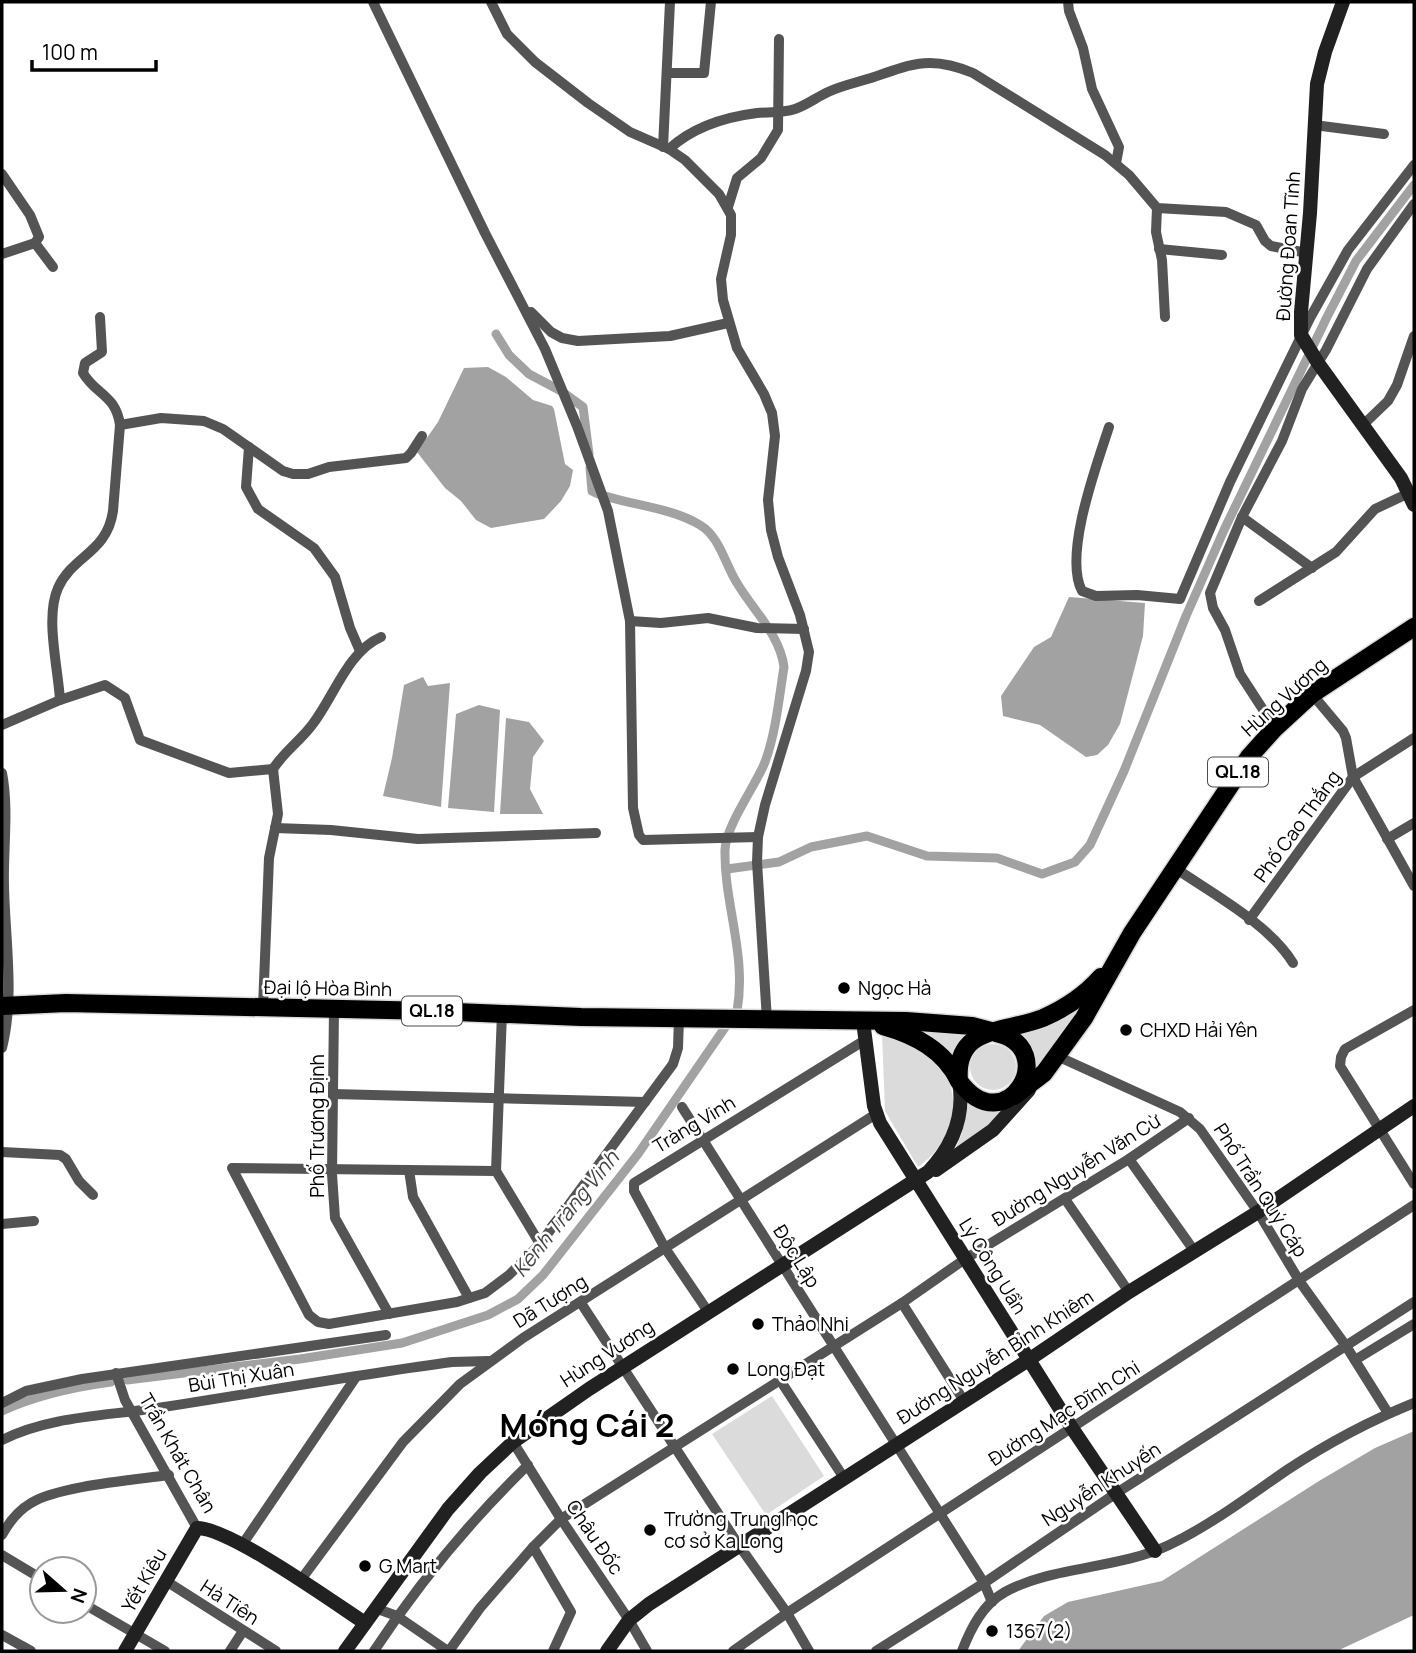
<svg xmlns="http://www.w3.org/2000/svg" width="1416" height="1653" viewBox="0 0 1416 1653" font-family="Manrope,sans-serif">
<style>
.green{fill:#dbdbdb}
.water{fill:#a2a2a2}
.lines{fill:none;stroke-linecap:round;stroke-linejoin:round}
.canal{stroke:#a2a2a2;stroke-width:9}
.highway-casing{stroke:#dbdbdb;stroke-width:21}
.street{stroke:#545454;stroke-width:10}
.secondary{stroke:#212121;stroke-width:14}
.highway{stroke:#000;stroke-width:18}
.poi-dot{fill:#000;stroke:#fff;stroke-width:2.5}
.labels{text-anchor:middle;stroke-width:5;stroke-linejoin:round;paint-order:stroke}
.shield{fill:#fff;stroke:#4c4c4c;stroke-width:2}
.shield-label{font-size:18px;font-weight:bold;fill:#000}
.street-label{font-size:19px;fill:#000;stroke:#fff}
.poi-label{font-size:19px;fill:#000;stroke:#fff;text-anchor:start}
.water-label{font-size:21px;font-style:italic;fill:#434343;stroke:#fff}
.town-label{font-size:33px;font-weight:bold;fill:#000;stroke:#fff}
</style>
<rect width="100%" height="100%" fill="#fff"/>
<g class="green">
<path d="M1086 999 1037 1074 1033 1059 1019 1037 1018 1031Z"/>
<path d="M907 1026 974 1030 954 1060Z"/>
<path d="M882 1034C890 1036 900 1038 908 1041 914 1044 920 1050 926 1054 968 1086 959 1138 918 1167L885 1111Z"/>
<circle cx="993" cy="1067" r="23"/>
<path d="M969 1098 1006 1107 983 1131 954 1152 962 1133Z"/>
<path d="M772 1396 824 1476 766 1515 712 1434Z"/>
</g>
<g class="water">
<path d="M488 367 506 377 533 400 552 406 554 409 565 464 573 470 570 486 561 501 544 519 491 528 476 520 461 501 445 488 417 452 438 422 464 368Z"/>
<path d="M1069 597 1145 603 1143 636 1120 724 1108 745 1097 755 1086 757 1040 725 1003 716 1001 696 1034 647 1051 637Z"/>
<path d="M423 677 428 686 450 683 441 807 383 796 392 758 404 685Z"/>
<path d="M479 705 500 710 494 812 448 808 456 714Z"/>
<path d="M506 718 529 722 544 741 533 757 530 789 543 814H500Z"/>
<path d="M1414 1431V1615L1337 1651H1018L1044 1616 1068 1602 1162 1581 1319 1481 1375 1448Z"/>
</g>
<g class="lines">
<g class="canal">
<path d="M496 334 509 355 529 374 561 391 583 407 589 454"/>
<path d="M590 468 592 491 596 493C628 505 671 507 700 525 720 537 725 564 737 583 753 610 780 635 784 667 779 698 776 732 765 762 755 787 726 825 725 850 724 904 747 955 737 1011"/>
<path d="M727 869 779 862 811 847 867 836 927 856 997 858 1042 874 1075 862 1090 845 1124 771 1186 616 1224 530 1327 317 1356 261 1414 185"/>
<path d="M127 1380 300 1359 402 1343 488 1315 518 1299 543 1275 638 1154 726 1026"/>
<path d="M2 1411C36 1395 74 1387 111 1382"/>
</g>
<g class="highway-casing">
<g id="highway">
<path d="M2 1006 66 1003 432 1011 581 1017 906 1021 972 1026 1006 1035"/>
<path d="M883 1026C915 1035 944 1050 959 1081"/>
<path d="M996 1033C1063 1048 1006 1145 959 1081 954 1025 1006 1033 1043 1018 1066 1008 1085 995 1101 977"/>
<path d="M1014 1096 1044 1073 1084 1018 1132 933 1249 757 1275 728 1312 694 1414 627"/>
</g>
</g>
<g class="street">
<path d="M373 2 485 233 545 349 577 426 608 511 630 621 633 808 639 835 643 840 758 837"/>
<path d="M491 2 507 34 535 62 588 103 630 132 669 149 685 160 719 194 731 215V235L721 279 723 300 737 348 764 394 772 413 775 436 768 500 771 530 778 557 800 615 809 652 806 671 765 805 758 837 757 862 767 1020"/>
<path d="M1068 2 1069 11 1083 48 1092 89 1119 147 1116 163"/>
<path d="M667 73H704L711 2"/>
<path d="M1314 125 1384 134"/>
<path d="M663 147 670 2"/>
<path d="M669 149C692 128 725 117 757 113 769 112 783 113 795 109 807 105 817 97 828 92 843 85 859 82 874 77 914 63 932 56 973 73L1105 155 1129 175 1157 208 1226 212 1256 225 1265 241 1271 246 1307 253"/>
<path d="M2 174 30 215 39 237 35 243"/>
<path d="M728 207 737 178 761 158 778 130 779 39"/>
<path d="M1157 208 1156 232 1162 260 1165 317"/>
<path d="M1159 249 1222 255"/>
<path d="M2 254 35 243 53 267"/>
<path d="M531 312 551 332 562 338 578 341 670 336 728 323"/>
<path d="M1364 424 1388 401 1397 385 1414 336"/>
<path d="M120 425 161 418 204 421 223 429 283 471 293 474H308L329 467 406 458 411 453 422 436"/>
<path d="M1109 427C1097 464 1063 555 1082 591L1096 596 1137 595 1180 599 1230 482 1310 318 1348 250 1414 165"/>
<path d="M249 447 246 487 258 509 314 548 335 577 350 628 360 651"/>
<path d="M1242 517 1312 568"/>
<path d="M1259 601 1336 552 1375 509 1409 493"/>
<path d="M630 621 661 623 708 618 757 628 804 629"/>
<path d="M1312 694 1343 731 1346 738 1353 777 1414 886"/>
<path d="M60 700C58 667 45 617 58 588 73 555 107 553 113 511L120 425C116 395 96 395 83 373L85 363 102 352 100 317"/>
<path d="M2 725 60 700 105 685 125 698 140 740 229 773 273 769"/>
<path d="M1275 728 1240 674 1225 630 1213 608 1210 593 1242 517 1282 441 1302 389 1326 350 1367 269 1414 204"/>
<path d="M2 773C9 809 3 849 4 886 5 939 15 996 2 1048"/>
<path d="M275 828 331 830 418 839 596 833"/>
<path d="M1387 839 1414 823"/>
<path d="M1175 868C1213 894 1269 924 1293 963"/>
<path d="M1249 920 1353 777 1414 738"/>
<path d="M263 1007 269 858 278 814 273 769C284 752 300 741 312 725 334 697 347 652 381 637"/>
<path d="M334 1009 332 1174 335 1218 389 1314"/>
<path d="M1414 1010 1345 1049 1341 1057 1340 1066 1414 1184"/>
<path d="M502 1013 496 1171 540 1244"/>
<path d="M1057 1056 1180 1112 1200 1129 1258 1212 1300 1282 1346 1346 1388 1413"/>
<path d="M333 1094 645 1102"/>
<path d="M682 1107 984 1583 992 1602"/>
<path d="M2 1152 60 1155 66 1159 79 1181 93 1195"/>
<path d="M1129 1159 1195 1252"/>
<path d="M409 1170 413 1197 469 1298"/>
<path d="M496 1171 232 1168 309 1315 318 1322 329 1324 457 1302 485 1293 509 1275 540 1244 673 1064 678 1048 679 1017"/>
<path d="M1065 1199 1129 1292"/>
<path d="M2 1224 34 1221"/>
<path d="M581 1303 738 1544 787 1613 809 1651"/>
<path d="M902 1303 964 1401"/>
<path d="M709 1313 665 1248 634 1191V1183L865 1040"/>
<path d="M1355 1360 1414 1324"/>
<path d="M116 1373 125 1400 197 1528"/>
<path d="M780 1380 844 1478"/>
<path d="M2 1403 26 1391 82 1379 386 1335"/>
<path d="M2 1440C49 1416 106 1416 157 1408 256 1393 354 1375 452 1362L488 1361"/>
<path d="M513 1442 561 1519 629 1620 647 1651"/>
<path d="M2 1535C9 1522 19 1510 31 1503 58 1486 134 1480 169 1475"/>
<path d="M242 1545 356 1377"/>
<path d="M533 1547 571 1612 553 1651"/>
<path d="M2 1555 42 1579"/>
<path d="M166 1581 276 1651"/>
<path d="M300 1581 403 1442 460 1384 523 1338 876 1114"/>
<path d="M84 1604 165 1651"/>
<path d="M375 1608 397 1616 448 1651"/>
<path d="M2 1635 31 1651"/>
<path d="M230 1651 243 1631"/>
<path d="M374 1651C419 1583 469 1522 528 1465"/>
<path d="M449 1651 480 1608 533 1547 561 1519 902 1303 965 1259 1129 1159 1189 1118"/>
<path d="M733 1651 787 1613 1414 1205"/>
<path d="M876 1651 984 1583 1115 1494 1414 1302"/>
<path d="M962 1651C971 1628 983 1604 1005 1592 1052 1566 1119 1569 1169 1545 1211 1525 1249 1496 1287 1470 1328 1443 1369 1421 1414 1403"/>
</g>
<g class="secondary">
<path d="M1343 2 1325 52 1317 84 1310 213 1301 312V335L1318 363 1401 478 1414 505"/>
<path d="M863 1021 874 1106 880 1123 1072 1428 1155 1551"/>
<path d="M936 1170 993 1130 1029 1090"/>
<path d="M125 1651 197 1528C230 1528 333 1602 365 1623"/>
<path d="M345 1651 448 1509 480 1473 513 1442 589 1389 928 1172C953 1146 965 1116 959 1081"/>
<path d="M607 1651 629 1620 649 1604 1030 1359 1129 1292 1258 1212 1414 1106"/>
</g>
<use href="#highway" class="highway"/>
</g>
<g class="poi-dot">
<circle cx="844" cy="988" r="7"/>
<circle cx="1126" cy="1030" r="7"/>
<circle cx="758" cy="1324" r="7"/>
<circle cx="733" cy="1369" r="7"/>
<circle cx="650" cy="1530" r="7"/>
<circle cx="365" cy="1566" r="7"/>
<circle cx="992" cy="1631" r="7"/>
</g>
<g class="labels">
<g class="shield">
<rect x="1208" y="757.5" width="60" height="29" rx="5"/>
<rect x="402" y="996.5" width="60" height="29" rx="5"/>
</g>
<g class="shield-label">
<text x="1238" y="778">QL.18</text>
<text x="432" y="1017">QL.18</text>
</g>
<g class="street-label">
<text transform="translate(1288 246) rotate(-86)" y="7">Đường Đoan Tĩnh</text>
<text transform="translate(1284 697) rotate(-42)" y="7">Hùng Vương</text>
<text transform="translate(1297 826) rotate(-54)" y="7">Phố Cao Thắng</text>
<text transform="translate(328 988) rotate(1)" y="7">Đại lộ Hòa Bình</text>
<text transform="translate(694 1124) rotate(-31)" y="7">Tràng Vinh</text>
<text transform="translate(317 1126) rotate(-90)" y="7">Phố Trương Định</text>
<text transform="translate(1076 1170) rotate(-32)" y="7">Đường Nguyễn Văn Cừ</text>
<text transform="translate(1261 1190) rotate(57)" y="7">Phố Trần Quý Cáp</text>
<text transform="translate(797 1256) rotate(58)" y="7">Độc Lập</text>
<text transform="translate(993 1266) rotate(58)" y="7">Lý Công Uẩn</text>
<text transform="translate(550 1301) rotate(-32)" y="7">Dã Tượng</text>
<text transform="translate(607 1353) rotate(-33)" y="7">Hùng Vương</text>
<text transform="translate(995 1357) rotate(-33)" y="7">Đường Nguyễn Bỉnh Khiêm</text>
<text transform="translate(241 1377) rotate(-9)" y="7">Bùi Thị Xuân</text>
<text transform="translate(1064 1413) rotate(-33)" y="7">Đường Mạc Đĩnh Chi</text>
<text transform="translate(178 1453) rotate(60)" y="7">Trần Khát Chân</text>
<text transform="translate(1101 1484) rotate(-33)" y="7">Nguyễn Khuyến</text>
<text transform="translate(595 1537) rotate(56)" y="7">Châu Đốc</text>
<text transform="translate(144 1580) rotate(-60)" y="7">Yết Kiêu</text>
<text transform="translate(230 1602) rotate(33)" y="7">Hà Tiên</text>
</g>
<g class="poi-label">
<text x="858" y="995">Ngọc Hà</text>
<text x="1140" y="1037">CHXD Hải Yên</text>
<text x="772" y="1331">Thảo Nhi</text>
<text x="747" y="1376">Long Đạt</text>
<text x="664" y="1526">Trường Trung học<tspan x="664" dy="22">cơ sở Ka Long</tspan></text>
<text x="379" y="1573">G Mart</text>
<text x="1006" y="1638">1367(2)</text>
</g>
<g class="water-label">
<text transform="translate(566 1214) rotate(-51)" y="7">Kênh Tràng Vinh</text>
</g>
<g class="town-label">
<text x="587" y="1437">Móng Cái 2</text>
</g>
</g>
<rect width="1416" height="1653" fill="none" stroke="#000000" stroke-width="7"/>
<g transform="translate(63 1590) rotate(110)"><circle r="33" fill="#ffffff" stroke="#999999" stroke-width="2"/>
<path d="M0-5L12 26L0 18L-12 26Z" fill="#000000"/>
<text y="-10" font-size="19" font-weight="bold" text-anchor="middle" fill="#000000">N</text>
</g>
<path d="M32 60v10h124v-10" fill="none" stroke="#000000" stroke-width="3.5"/>
<text x="42" y="60" font-size="21" fill="#000000" stroke="#ffffff" stroke-width="5" paint-order="stroke">100 m</text>
</svg>
